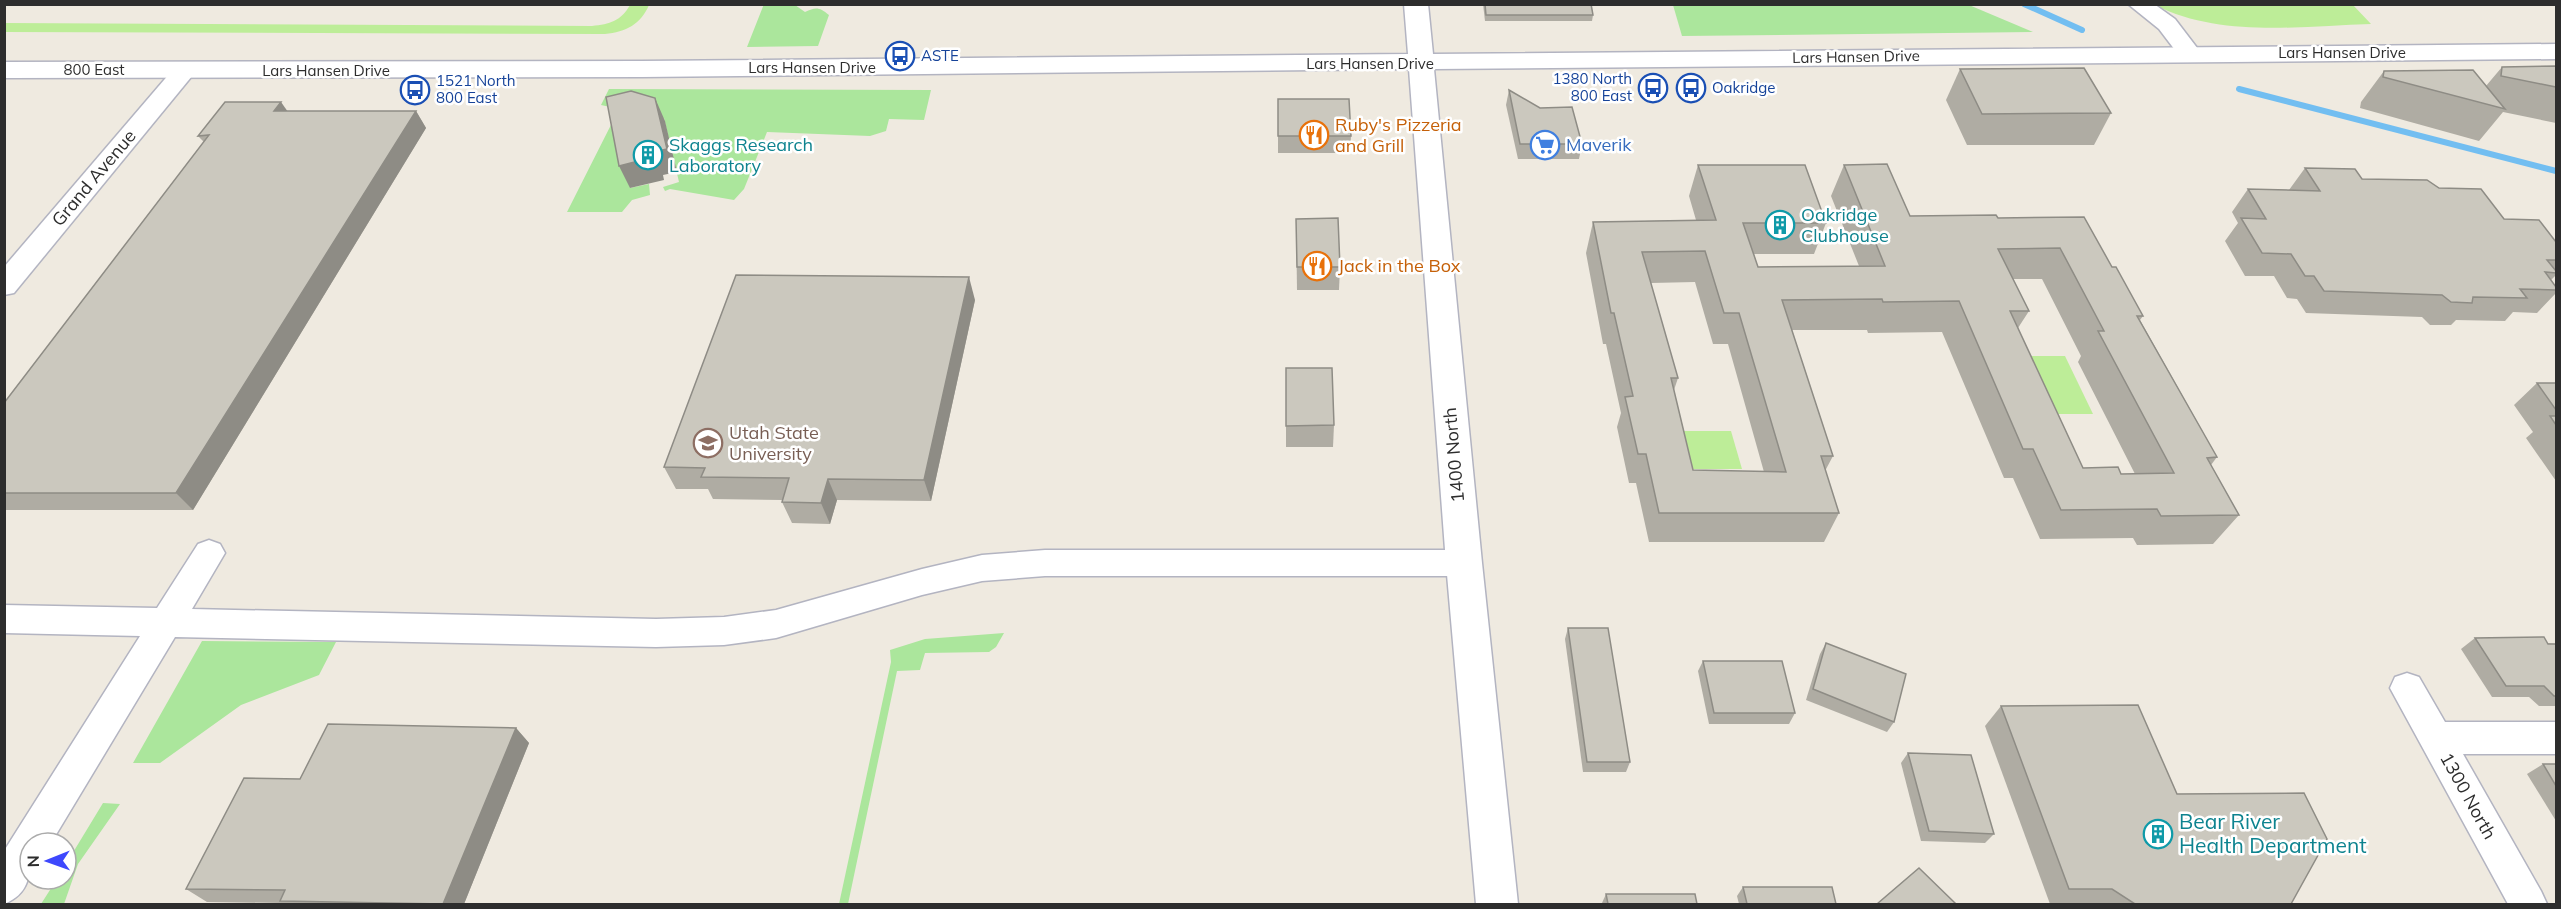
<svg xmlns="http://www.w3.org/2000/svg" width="2561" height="909" viewBox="0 0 2561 909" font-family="Mulish,sans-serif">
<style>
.green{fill:#abe69c}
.pitch{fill:#bded98}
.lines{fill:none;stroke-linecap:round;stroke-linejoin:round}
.stream{stroke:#72bef1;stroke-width:6}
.minor-casing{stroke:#b3b4c1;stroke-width:3}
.secondary-casing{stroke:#b3b4c1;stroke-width:3}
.minor{fill:#fff;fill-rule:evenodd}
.secondary{fill:#fff;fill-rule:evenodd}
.wall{fill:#afaca3;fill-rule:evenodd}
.shaded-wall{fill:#8e8c85}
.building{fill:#cbc8be;stroke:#8e8c85;stroke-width:1.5;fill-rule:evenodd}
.labels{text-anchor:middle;stroke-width:5;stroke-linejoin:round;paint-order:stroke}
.far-street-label{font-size:15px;fill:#2d2d2d;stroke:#fff}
.far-transit-label{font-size:15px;fill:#164399;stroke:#fff;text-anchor:start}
.food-label{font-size:18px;fill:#c56008;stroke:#fff;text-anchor:start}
.culture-label{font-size:18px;fill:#0d838f;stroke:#fff;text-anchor:start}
.shop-label{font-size:18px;fill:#366cbe;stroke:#fff;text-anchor:start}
.street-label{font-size:18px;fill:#2d2d2d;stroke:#fff}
.education-label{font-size:18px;fill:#785e54;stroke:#fff;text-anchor:start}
.near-culture-label{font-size:21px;fill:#0d838f;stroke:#fff;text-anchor:start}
</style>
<rect width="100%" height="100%" fill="#efeae0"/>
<g class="green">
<path d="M764 4 795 5 805 12C816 7 819 7 829 15L818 46 747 47Z"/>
<path d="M1673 5H1969L2033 32 1682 36Z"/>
<path d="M609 89 931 90 924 120 889 119 886 131 870 136 767 132 744 189 734 200 670 189 665 191 663 187 679 182 664 118 651 120 630 188 649 184 650 195 632 200 622 212H567L619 109 601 105Z"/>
<path d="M1004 633 996 647 989 652 925 653 920 670 897 671 848 904H839L891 662 890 650 925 639Z"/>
<path d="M202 641 336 642 319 675 241 705 160 763H133Z"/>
<path d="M103 803 120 804 78 864 64 904H41L57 879H66V864Z"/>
</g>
<g class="pitch">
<path d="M630 5H649C641 24 626 32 605 34L4 32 5 23 592 26C610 24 621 21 630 5Z"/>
<path d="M2155 5H2353L2371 24C2300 26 2220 38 2155 5Z"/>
<path d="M2008 356H2065L2093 414H2034Z"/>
<path d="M1681 431H1731L1742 469H1690Z"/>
</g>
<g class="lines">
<g class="stream">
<path d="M2024 4 2082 30"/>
<path d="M2239 89 2556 171"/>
</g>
<g class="minor-casing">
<g id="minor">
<path d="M2128 4H2154L2175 19 2201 53 2197 58 2189 60 2181 58 2159 29Z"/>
<path d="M184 64 192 66 196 71 192 76 14 293 4 295V267L176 66Z"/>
<path d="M209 540 220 544 225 553 192 609 656 619 724 617 776 610 922 569 982 555 1045 550H1464L1475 554 1480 563 1475 572 1464 576H1045L982 581 922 595 776 638 724 645 656 647 175 637 51 843H30C30 870 33 892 4 904V851L140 636 4 633V605L157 608 198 544Z"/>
<path d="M2407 673 2419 677 2445 722H2556V754H2463L2541 891 2547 904H2508L2390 688 2395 677Z"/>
</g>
</g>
<g class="secondary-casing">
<path id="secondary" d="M1404 4H1428L1433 54 2556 44V59L1434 69 1482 563 1518 904H1476L1446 563 1409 69 642 77 4 78V62L642 61 1408 54Z"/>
</g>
<use href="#minor" class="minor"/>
<use href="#secondary" class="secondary"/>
</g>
<g class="wall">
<path d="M1483 4H1591L1593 15 1592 21H1485Z"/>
<path d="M2556 66V123L2503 112 2479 141 2360 108 2361 102 2384 71 2486 86 2502 67Z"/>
<path d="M1960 69 2111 113 2094 145H1967L1946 100Z"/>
<path d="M1509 90 1582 144 1579 159H1518L1506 105Z"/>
<path d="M1278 99 1351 136 1350 153H1278Z"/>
<path d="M287 111H416L426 128 193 510H4V403L204 142 198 136Z"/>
<path d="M1698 165 1826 223 1814 254H1754L1758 267 1859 266 1831 196 1844 165 1910 216 1998 218 2112 267 2143 316 2140 320 2217 457 2211 465 2239 515 2213 544 2137 545 2133 538 2040 539 2013 478H2004L1942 332 1868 333 1867 330H1792L1833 456 1825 471 1839 513 1824 542H1649L1636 483H1629L1617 427 1621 413 1606 344H1603L1586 253 1593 222 1696 220 1689 196ZM2013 279H2042L2081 356 2078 362 2135 474H2121L2083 468 2018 328 2029 311ZM1695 282 1713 344H1728L1764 472 1693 470 1674 390 1678 378 1651 283Z"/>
<path d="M2305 168 2362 179 2439 188 2504 219 2556 242V275L2551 280 2556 287V293L2537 313 2513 312 2505 321 2456 320 2451 325H2430L2422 317 2306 313 2297 299 2287 298 2274 276H2245L2225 241 2238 223 2232 212 2248 189 2289 190Z"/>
<path d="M1296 219 1340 267 1339 290H1297Z"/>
<path d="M975 300 931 501 837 500 830 524 792 523 782 502 783 500 713 499 708 489H676L664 467Z"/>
<path d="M1286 368 1334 425 1333 447H1286Z"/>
<path d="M2537 383H2556V481L2526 438 2533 432 2514 405Z"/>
<path d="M1568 628 1630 762 1626 772H1583L1565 639Z"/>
<path d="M2475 638 2556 644V706H2539L2529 697H2492L2461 649Z"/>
<path d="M1826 643 1894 722 1887 732 1806 700 1820 654Z"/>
<path d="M1703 661 1795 713 1789 724H1709L1698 671Z"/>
<path d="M2001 706 2177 794 2291 904H2050L1985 726Z"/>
<path d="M516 728 529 743 464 904H285L283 903 207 902 186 889 300 779Z"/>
<path d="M1908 753 1994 834 1985 843 1921 841 1901 763Z"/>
<path d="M2543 764H2556V821L2527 774Z"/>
<path d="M1743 887 1836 904H1739L1737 896Z"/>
<path d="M1606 894 1697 904H1602V903Z"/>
</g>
<g class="shaded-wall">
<path d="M655 98 665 121 677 172 663 175 664 180 630 188 619 166 653 152Z"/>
<path d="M281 102 293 119 274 111Z"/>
<path d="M416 111 426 128 193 510 176 493Z"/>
<path d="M969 277 975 300 931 501 924 480Z"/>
<path d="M828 479 837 500 830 524 821 503Z"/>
<path d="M516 728 529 743 464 904H443Z"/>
</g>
<g class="building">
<path d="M1485 4H1591L1593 15H1486Z"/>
<path d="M2556 66V87L2501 76 2502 67Z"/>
<path d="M2084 68 2111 113 1982 114 1960 69Z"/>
<path d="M2473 70 2505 109 2383 77 2384 71Z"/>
<path d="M1509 90 1540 108 1572 107 1582 144H1520Z"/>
<path d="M631 91 655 98 667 149 653 152 654 157 619 166 606 97Z"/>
<path d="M1278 99H1349L1351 136H1278Z"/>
<path d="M225 102H281L274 111H416L176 493H4V403L209 135 198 136Z"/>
<path d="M1887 164 1910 216 1996 215 1998 218 2084 217 2112 267H2116L2143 316H2137L2217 457 2207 458 2239 515 2161 516 2157 509 2061 510 2033 449H2023L1959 301 1883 302 1882 299 1782 300 1833 456H1821L1839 513H1659L1646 454H1638L1625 397 1633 396 1614 313H1611L1593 222 1716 220 1698 165H1805L1826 223H1743L1758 267 1885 266 1844 165ZM2060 248 2104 331H2098L2174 473 2121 474 2118 467 2083 468 2010 311H2029L1998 249ZM1705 251 1724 313H1739L1786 472 1693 470 1671 378H1678L1642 252Z"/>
<path d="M2305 168 2355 169 2362 179 2427 180 2439 188 2481 189 2504 219 2539 220 2556 242V260H2547L2556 271V273L2545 272 2556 287V290L2520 289 2527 298 2473 297 2472 303 2451 302 2442 295 2324 291 2314 276H2305L2291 254 2262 253 2241 218 2266 219 2248 189 2320 191Z"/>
<path d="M1338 218 1340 267H1297L1296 219Z"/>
<path d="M736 275 969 277 924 480 828 479 821 503 782 502 789 478 701 477 705 468 664 467Z"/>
<path d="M1286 368H1332L1334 425 1286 426Z"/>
<path d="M2537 383H2556V410Z"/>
<path d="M2550 416H2556V425Z"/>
<path d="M1568 628H1608L1630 762H1587Z"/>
<path d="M2544 637 2548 644H2556V696H2554L2544 686H2506L2475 638Z"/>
<path d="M1826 643 1906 674 1894 722 1813 689Z"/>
<path d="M1703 661H1782L1795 713H1714Z"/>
<path d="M2138 705 2177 794 2304 793 2327 839 2291 904H2135L2112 889H2069L2001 706Z"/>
<path d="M328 724 516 728 443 904 280 901 285 890 186 889 244 778 300 779Z"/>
<path d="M1908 753 1971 755 1994 834 1929 831Z"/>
<path d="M2543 764H2556V786Z"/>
<path d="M1919 868 1956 904H1877Z"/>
<path d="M1743 887H1832L1836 904H1747Z"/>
<path d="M1606 894H1695L1697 904H1608Z"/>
</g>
<defs>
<g id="bus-ring" transform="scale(1.5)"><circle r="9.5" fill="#fff" stroke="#1a4fb4" stroke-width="1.5"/><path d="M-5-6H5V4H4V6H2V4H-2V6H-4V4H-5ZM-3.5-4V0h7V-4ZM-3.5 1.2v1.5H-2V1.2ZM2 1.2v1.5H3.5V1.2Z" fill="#1a4fb4"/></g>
<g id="restaurant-ring" transform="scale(1.5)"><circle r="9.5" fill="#fff" stroke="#e8710a" stroke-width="1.5"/><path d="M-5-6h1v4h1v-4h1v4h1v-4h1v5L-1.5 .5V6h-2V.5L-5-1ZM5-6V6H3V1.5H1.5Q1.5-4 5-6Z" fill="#e8710a"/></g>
<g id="supermarket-ring" transform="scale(1.5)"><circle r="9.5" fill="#fff" stroke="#3f7fe0" stroke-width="1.5"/><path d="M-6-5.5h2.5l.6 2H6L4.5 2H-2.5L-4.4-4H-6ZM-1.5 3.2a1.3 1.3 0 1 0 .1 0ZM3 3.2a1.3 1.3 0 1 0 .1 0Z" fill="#3f7fe0"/></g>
<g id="building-ring" transform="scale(1.5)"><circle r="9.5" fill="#fff" stroke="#0f9aa8" stroke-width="1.5"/><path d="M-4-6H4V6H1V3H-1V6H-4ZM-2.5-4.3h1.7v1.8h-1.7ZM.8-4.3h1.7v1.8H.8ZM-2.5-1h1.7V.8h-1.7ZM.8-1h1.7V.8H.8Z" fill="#0f9aa8"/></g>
<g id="university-ring" transform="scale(1.5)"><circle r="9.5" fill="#fff" stroke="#8d6e63" stroke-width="1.5"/><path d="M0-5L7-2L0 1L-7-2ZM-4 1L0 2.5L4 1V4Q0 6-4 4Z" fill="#8d6e63"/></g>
</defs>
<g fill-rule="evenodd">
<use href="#bus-ring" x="900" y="56"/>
<use href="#bus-ring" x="1653" y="88"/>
<use href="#bus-ring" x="1691" y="88"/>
<use href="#bus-ring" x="415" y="90"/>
<use href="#restaurant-ring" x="1314" y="135"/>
<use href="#supermarket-ring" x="1545" y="145"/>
<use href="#building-ring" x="648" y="155"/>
<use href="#building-ring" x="1780" y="225"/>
<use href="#restaurant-ring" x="1317" y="266"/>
<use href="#university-ring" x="708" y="443"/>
<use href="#building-ring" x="2158" y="834"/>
</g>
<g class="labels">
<g class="far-street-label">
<text x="2342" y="58">Lars Hansen Drive</text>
<text transform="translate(1856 57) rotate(-1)" y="5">Lars Hansen Drive</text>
<text x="1370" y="69">Lars Hansen Drive</text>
<text x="812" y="73">Lars Hansen Drive</text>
<text x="94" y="75">800 East</text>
<text x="326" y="76">Lars Hansen Drive</text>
</g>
<g class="far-transit-label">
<text x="921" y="61">ASTE</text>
<text x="1632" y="84" text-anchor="end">1380 North<tspan x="1632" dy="17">800 East</tspan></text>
<text x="436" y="86">1521 North<tspan x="436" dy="17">800 East</tspan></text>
<text x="1712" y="93">Oakridge</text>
</g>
<g class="food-label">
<text x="1335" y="131">Ruby's Pizzeria<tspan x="1335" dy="21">and Grill</tspan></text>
<text x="1338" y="272">Jack in the Box</text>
</g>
<g class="culture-label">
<text x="669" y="151">Skaggs Research<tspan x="669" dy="21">Laboratory</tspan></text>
<text x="1801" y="221">Oakridge<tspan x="1801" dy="21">Clubhouse</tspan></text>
</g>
<g class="shop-label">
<text x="1566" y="151">Maverik</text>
</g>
<g class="street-label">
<text transform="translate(94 178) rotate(-50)" y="6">Grand Avenue</text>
<text transform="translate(1454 455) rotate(-95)" y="6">1400 North</text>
<text transform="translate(2468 796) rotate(61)" y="6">1300 North</text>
</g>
<g class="education-label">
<text x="729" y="439">Utah State<tspan x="729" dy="21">University</tspan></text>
</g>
<g class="near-culture-label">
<text x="2179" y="829">Bear River<tspan x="2179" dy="24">Health Department</tspan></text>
</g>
</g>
<rect width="2561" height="909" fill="none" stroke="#2d2d2d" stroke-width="12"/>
<g transform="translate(48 861) rotate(269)"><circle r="28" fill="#ffffff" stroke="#ababab" stroke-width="1.5"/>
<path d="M0-4.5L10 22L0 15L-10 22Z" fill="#3e48fd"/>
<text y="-9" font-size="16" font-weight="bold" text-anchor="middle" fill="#2d2d2d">N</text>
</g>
</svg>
